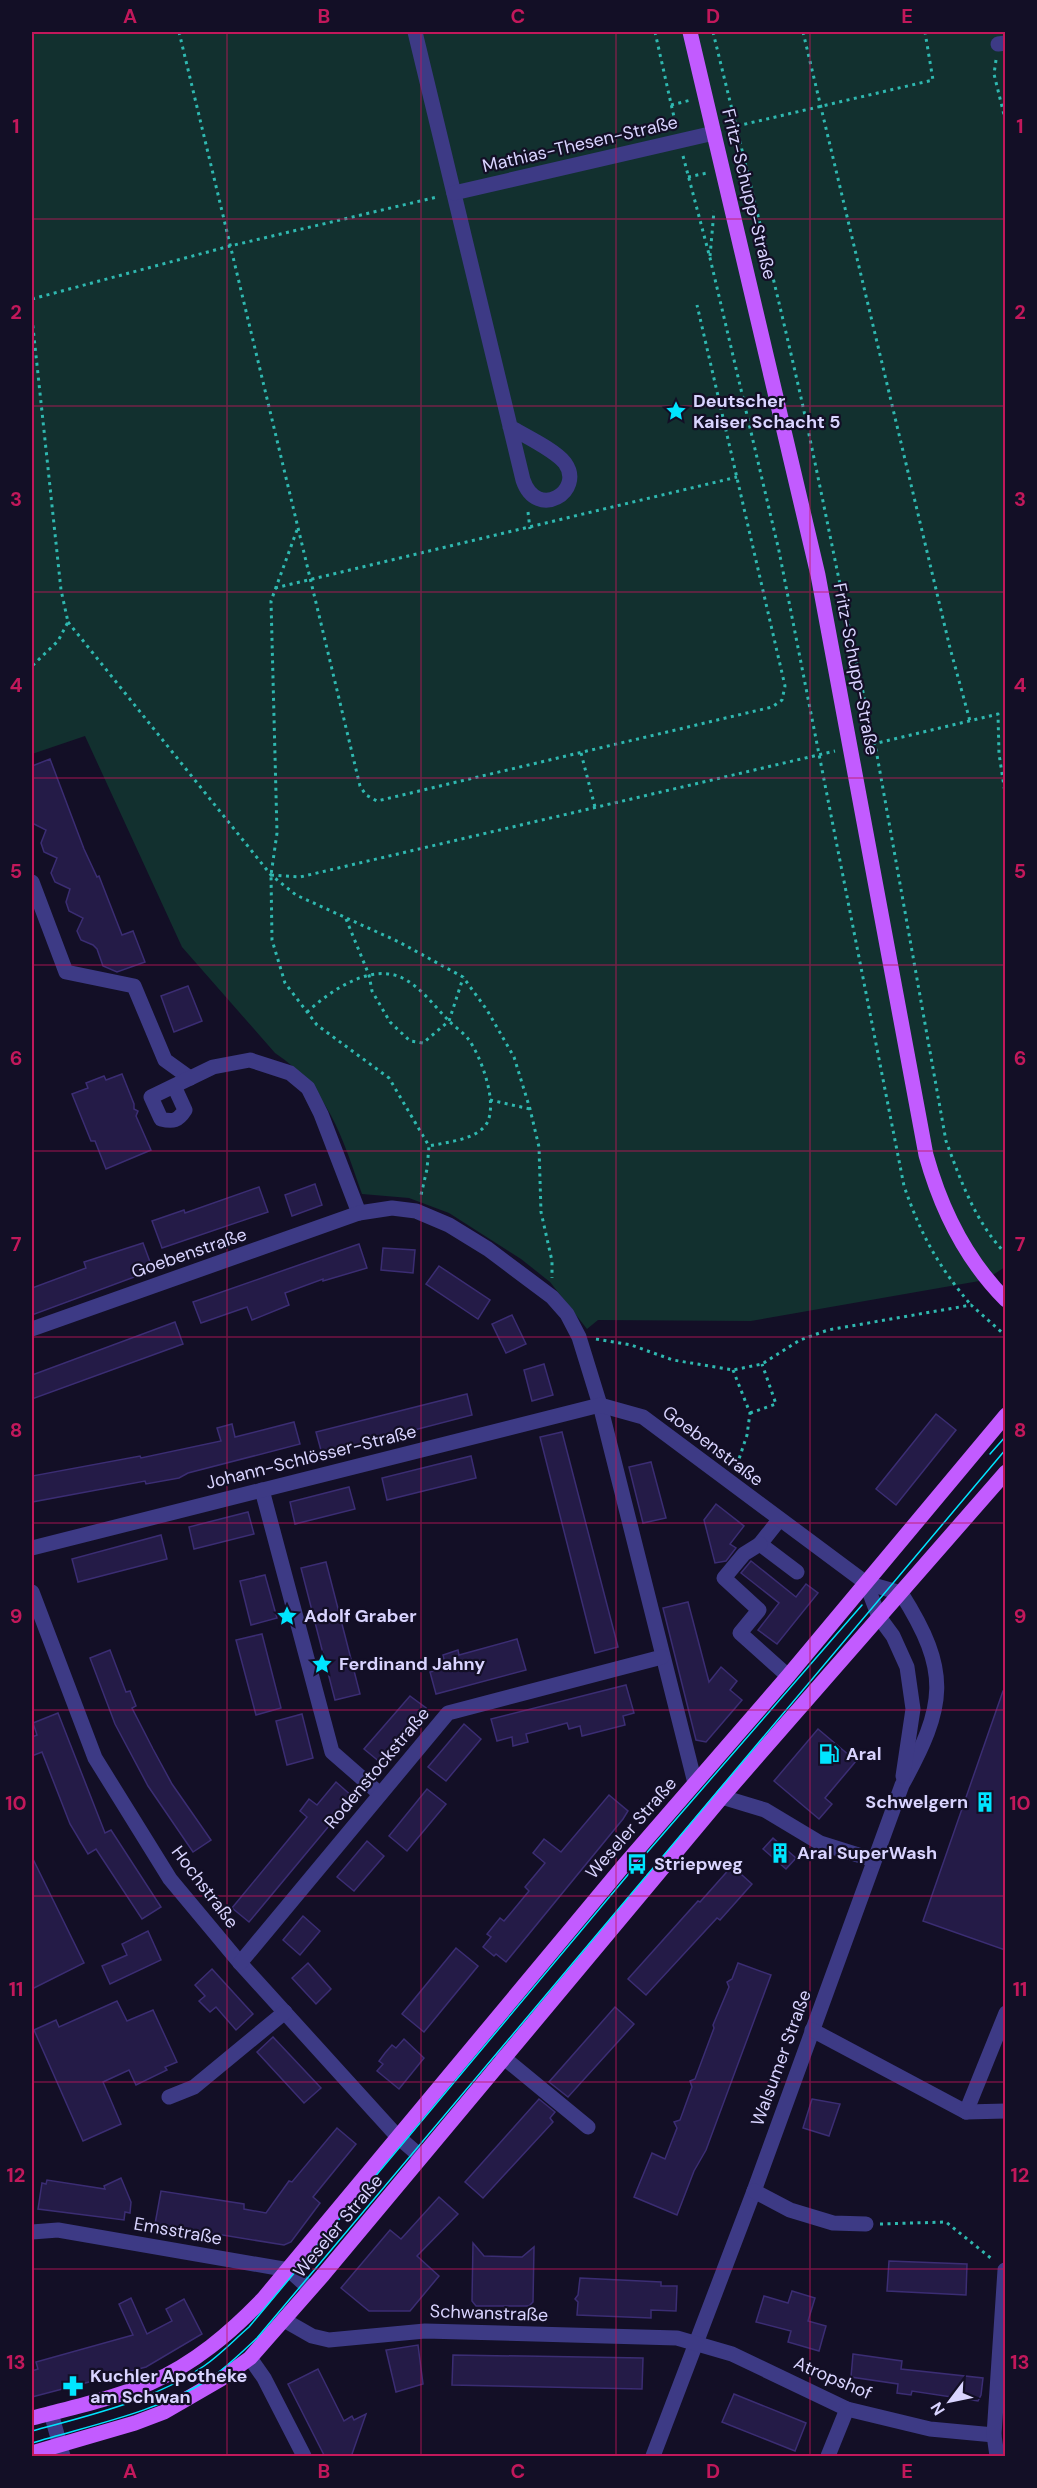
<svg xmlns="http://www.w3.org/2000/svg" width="1037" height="2488" viewBox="0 0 1037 2488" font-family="'DM Sans',sans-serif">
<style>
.green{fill:#12302f}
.building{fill:#241b47;stroke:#3b2d73;stroke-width:1.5}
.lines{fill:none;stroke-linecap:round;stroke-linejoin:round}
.path{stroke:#2fb8b0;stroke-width:3;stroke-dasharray:3 4.5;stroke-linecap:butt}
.minor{stroke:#3d3a85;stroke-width:15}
.major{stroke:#c25bff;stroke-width:15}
.tram{stroke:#00e5ff;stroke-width:1.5}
.grid{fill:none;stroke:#c2185b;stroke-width:1.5;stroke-opacity:0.55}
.labels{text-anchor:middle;stroke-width:4.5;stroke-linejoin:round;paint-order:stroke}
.street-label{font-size:18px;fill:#d9d4ff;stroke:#130f26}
.poi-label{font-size:18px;font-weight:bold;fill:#d9d4ff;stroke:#130f26;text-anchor:start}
.neatline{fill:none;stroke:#c2185b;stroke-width:2}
.grid-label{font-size:20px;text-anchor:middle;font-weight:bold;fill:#c2185b}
</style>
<rect width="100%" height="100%" fill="#130f26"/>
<path class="green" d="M32 32H1005V1267L985 1280 751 1321 598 1320 587 1329 550 1282 521 1259 449 1213 409 1198 362 1194C342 1137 328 1088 275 1053L182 947 85 736 32 754Z"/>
<g class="building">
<path d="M50 759 84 849 97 877 99 876 122 935 133 931 145 962 117 972 103 966 97 949 93 945 81 940 77 931 83 918 69 911 66 902 70 889 55 882 51 873 57 858 44 852 41 843 46 830 32 823V766Z"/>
<path d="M188 986 202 1021 174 1032 161 996Z"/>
<path d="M122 1074 134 1104V1109L138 1111 136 1116 151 1150 106 1169 95 1141H91L72 1094 88 1088 86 1083 104 1076 106 1080Z"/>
<path d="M315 1184 322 1205 292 1216 285 1195Z"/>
<path d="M259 1187 268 1212 162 1248 152 1221 184 1210 185 1213Z"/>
<path d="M143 1243 153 1270 32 1315V1288L86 1268 84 1262Z"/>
<path d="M359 1244 367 1268 323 1281V1279L285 1293 289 1305 252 1320 247 1307 201 1323 193 1302Z"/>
<path d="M383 1248 415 1250 413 1273 381 1270Z"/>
<path d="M439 1266 490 1300 478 1319 426 1284Z"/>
<path d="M512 1315 526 1344 506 1353 492 1324Z"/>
<path d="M175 1322 183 1344 32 1399V1375Z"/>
<path d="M544 1364 553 1395 532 1401 524 1370Z"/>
<path d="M467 1394 472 1415 322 1454 316 1432Z"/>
<path d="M936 1414 956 1430 896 1505 876 1489Z"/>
<path d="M294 1422 300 1444 188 1473 179 1478 146 1484 145 1481 32 1502V1476L140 1456 141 1458 221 1441 217 1428 232 1424 235 1437Z"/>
<path d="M562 1432 618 1647 595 1653 540 1437Z"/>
<path d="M471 1456 476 1478 387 1500 382 1478Z"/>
<path d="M651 1462 666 1518 643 1523 629 1467Z"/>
<path d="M349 1487 355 1509 295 1524 290 1502Z"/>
<path d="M716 1504 744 1526 730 1544 736 1548 726 1561 715 1563 704 1520Z"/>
<path d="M248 1512 254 1534 194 1549 189 1527Z"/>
<path d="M161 1535 167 1559 78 1582 72 1559Z"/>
<path d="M751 1561 796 1597 806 1584 818 1593 777 1644 758 1630 779 1603 741 1573Z"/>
<path d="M326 1562 360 1694 335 1700 301 1568Z"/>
<path d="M265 1575 277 1618 251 1625 240 1581Z"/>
<path d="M688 1602 709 1682 721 1667 737 1681 730 1690 742 1700 706 1742 696 1740 663 1608Z"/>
<path d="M262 1634 281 1708 256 1715 236 1640Z"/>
<path d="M517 1639 526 1670 436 1694 430 1672 446 1668 443 1655 458 1650 459 1655Z"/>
<path d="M110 1650 126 1692 130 1691 136 1706 132 1708 153 1749 172 1784 211 1840 193 1852 148 1786 115 1724 90 1658Z"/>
<path d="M626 1685 634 1713 623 1716 625 1725 582 1736 580 1726 569 1729 567 1723 526 1734 528 1742 513 1746 512 1737 497 1741 491 1719Z"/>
<path d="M1003 1691H1005V1950L923 1921Z"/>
<path d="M410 1696 426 1708 381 1763 364 1749Z"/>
<path d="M58 1713 105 1833 111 1830 161 1907 142 1919 96 1849 88 1854 70 1824 42 1752 32 1756V1737L37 1735 33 1723Z"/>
<path d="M302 1714 313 1758 287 1765 276 1721Z"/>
<path d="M464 1724 481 1739 446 1781 428 1767Z"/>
<path d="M818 1729 856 1761 825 1798 832 1804 819 1819 774 1781Z"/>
<path d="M336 1782 353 1797 249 1922 232 1908 307 1817 300 1811 309 1799 317 1805Z"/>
<path d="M427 1789 446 1804 407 1851 389 1836Z"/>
<path d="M609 1795 628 1811 623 1819 506 1962 496 1954 494 1956 483 1947 491 1937 487 1934 500 1918 504 1921 510 1914 529 1891 525 1887 545 1863 533 1853 544 1839 561 1852Z"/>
<path d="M773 1838 796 1858 786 1869 763 1849Z"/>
<path d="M367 1841 384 1856 354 1891 337 1877Z"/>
<path d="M32 1857 84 1963 32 1989Z"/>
<path d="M732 1866 752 1884 720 1920 717 1918 646 1995 628 1979 698 1901 700 1902Z"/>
<path d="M303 1916 320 1931 300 1955 283 1940Z"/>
<path d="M148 1931 161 1960 110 1984 102 1966 127 1955 122 1944Z"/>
<path d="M456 1948 478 1966 424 2032 402 2014Z"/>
<path d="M308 1963 331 1989 316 2004 292 1978Z"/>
<path d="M738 1963 771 1975 706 2150 694 2171 677 2215 634 2197 652 2153 665 2159 677 2128 674 2122 680 2120 692 2087 690 2081 695 2079 714 2028 713 2025 729 1987 727 1982 732 1979Z"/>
<path d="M212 1969 253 2014 236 2030 216 2007 210 2012 199 2001 205 1996 195 1985Z"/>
<path d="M117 2001 127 2021 153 2010 177 2062 165 2067 167 2070 136 2085 129 2070 103 2082 121 2124 83 2141 34 2030 56 2020 59 2027Z"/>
<path d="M615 2007 634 2024 568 2097 549 2082Z"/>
<path d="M273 2037 321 2088 304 2103 257 2052Z"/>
<path d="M404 2039 424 2058 399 2089 377 2071 383 2064 379 2061 385 2053 392 2045 396 2048Z"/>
<path d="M539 2099 555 2112 550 2118 553 2122 483 2198 465 2182Z"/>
<path d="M812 2099 840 2104 829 2136 803 2128Z"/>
<path d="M337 2128 356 2144 313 2197 320 2203 291 2242 284 2245 155 2224 161 2191 244 2204V2209L266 2213 289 2181 292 2182Z"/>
<path d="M121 2178 131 2202 130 2213 125 2212 124 2220 38 2209 42 2183 46 2184 47 2180 105 2189 104 2186Z"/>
<path d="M439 2197 458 2214 417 2256 439 2276 410 2311H369L341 2288 390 2230 401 2239Z"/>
<path d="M473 2243 484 2256 522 2257 534 2247 533 2302 529 2306H476L472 2301Z"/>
<path d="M889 2261 967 2264 966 2295 887 2291Z"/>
<path d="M580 2278 661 2282V2286H677L676 2311 651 2310V2318L577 2315 578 2302 575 2299 578 2295Z"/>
<path d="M792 2291 815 2298 808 2321 826 2326 819 2351 788 2342 791 2331 756 2322 764 2296 788 2303Z"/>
<path d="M131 2298 147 2334 172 2321 166 2309 184 2299 202 2334 146 2367 32 2397V2371L38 2369 36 2362 133 2335 119 2304Z"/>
<path d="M418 2345 423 2384 396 2392 386 2350Z"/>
<path d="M853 2354 902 2361 901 2369 983 2378 981 2395 978 2401 912 2391 911 2395 897 2393 898 2384 851 2377Z"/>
<path d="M453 2355 643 2358 642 2389 452 2385Z"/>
<path d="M318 2369 344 2421 352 2416 354 2420 366 2414 351 2457H325L288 2384Z"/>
<path d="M734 2394 806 2423 795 2451 722 2422Z"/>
</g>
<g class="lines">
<g class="path">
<path d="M179 32 360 786 366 795 377 801 772 707 782 700 785 686 697 305"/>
<path d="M655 32 676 126"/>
<path d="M713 32C743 155 774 278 802 402 827 516 848 631 875 744L946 1141C961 1181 975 1222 1006 1254"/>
<path d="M803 32 950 648 970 721"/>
<path d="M996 60 994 74 1006 123"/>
<path d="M671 105 691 100"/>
<path d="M737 126 933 80 925 32"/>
<path d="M683 156 710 258 779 551 904 1186C921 1235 938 1266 971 1305"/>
<path d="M688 177 707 173"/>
<path d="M710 256 714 211"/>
<path d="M32 299 230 246 437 197"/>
<path d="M32 318 61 590 68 622 58 641 32 666"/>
<path d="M528 512 530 529"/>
<path d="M297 530 271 601 277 833 271 875 272 940 285 983 317 1025 389 1078 429 1146 427 1169 421 1195"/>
<path d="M275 588 737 477"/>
<path d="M68 622 271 875 296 895 399 942 463 977 487 1010 514 1057 530 1109 539 1147 541 1212 552 1261V1278"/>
<path d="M865 746 998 714 999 754 1006 799"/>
<path d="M581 753 595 807"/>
<path d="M271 875 300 877 835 751"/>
<path d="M346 919 369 975 372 991 390 1022 410 1041 423 1043 449 1021 463 978"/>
<path d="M307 1012C327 994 360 970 389 974 414 977 432 1004 449 1021 455 1027 464 1033 469 1040 481 1057 498 1102 487 1123 477 1140 447 1142 429 1146"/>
<path d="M490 1100 530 1109"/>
<path d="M596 1339 631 1345 673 1360 733 1370 762 1364 800 1340 828 1330 971 1305 1006 1336"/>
<path d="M733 1370 750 1413 747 1435 736 1468"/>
<path d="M750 1413 776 1404 762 1364"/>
<path d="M880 2224 946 2222 992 2259"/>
</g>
<g class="minor">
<path d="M415 32 523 480C537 521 585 491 565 463 555 450 525 436 510 427"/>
<path d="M998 44 1006 43"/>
<path d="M454 193 714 133"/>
<path d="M32 882 66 972 134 986 165 1060 190 1078"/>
<path d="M174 1086 185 1110C178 1121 173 1122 161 1119L151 1097 213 1067 250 1060 290 1073 308 1088 321 1114 359 1213"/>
<path d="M32 1329 359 1213 392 1208 416 1211 449 1225 488 1249 552 1297 567 1314 579 1337 600 1405 695 1783"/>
<path d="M262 1490 332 1752 380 1794"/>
<path d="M779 1520 760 1544 797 1572"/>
<path d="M760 1544 744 1554 724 1578 759 1610 740 1633 788 1676"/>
<path d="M32 1548 600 1405 643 1417 866 1583 901 1593C951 1672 946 1705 902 1785L754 2191 653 2456"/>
<path d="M866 1583 879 1617 893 1636 907 1667 913 1709 903 1776"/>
<path d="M32 1592 95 1758 170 1879 240 1963 397 2136 420 2156"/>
<path d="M722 1797 765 1810 820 1843 874 1860"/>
<path d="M240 1963 448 1713 662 1657"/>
<path d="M812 2030 966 2112 1006 2111"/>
<path d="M503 2057 588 2127"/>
<path d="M169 2097 194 2087 285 2012"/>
<path d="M966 2112 1006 2013"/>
<path d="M754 2191 790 2210 833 2223 866 2224"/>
<path d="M32 2232 58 2230 289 2270 310 2289"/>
<path d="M284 2320 312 2336 329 2340 425 2331 677 2338 732 2354 847 2409 930 2429 994 2435"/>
<path d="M250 2358 264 2378 304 2456"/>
<path d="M51 2413 63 2456"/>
<path d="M828 2456 847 2409"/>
<path d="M997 2456 994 2435 1005 2270"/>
</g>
<g class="major">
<path d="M690 32 818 575 926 1155C941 1209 965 1259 1006 1300"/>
<path d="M32 2418C71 2408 112 2399 150 2383 194 2364 230 2333 263 2299L625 1864 788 1676 1006 1415"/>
<path d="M32 2453 135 2423 164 2412 221 2379 250 2358 323 2275 722 1797 1006 1472"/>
</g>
<g class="tram">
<path d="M990 1454 1006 1436"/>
<path d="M32 2431C90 2415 153 2401 204 2366 220 2355 234 2340 249 2327L637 1864 862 1605"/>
<path d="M32 2443C91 2425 155 2413 208 2380 226 2368 242 2352 257 2338L1006 1449"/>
</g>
</g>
<path class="grid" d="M227 32V2456M421 32V2456M616 32V2456M810 32V2456M32 219H1006M32 406H1006M32 592H1006M32 778H1006M32 965H1006M32 1151H1006M32 1337H1006M32 1523H1006M32 1710H1006M32 1896H1006M32 2082H1006M32 2269H1006"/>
<defs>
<g id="sight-bare" transform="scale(1.62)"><path d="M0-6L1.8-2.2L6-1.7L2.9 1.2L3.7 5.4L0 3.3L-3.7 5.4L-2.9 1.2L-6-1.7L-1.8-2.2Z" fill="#00e5ff" stroke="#130f26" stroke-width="2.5" paint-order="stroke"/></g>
<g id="fuel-bare" transform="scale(1.62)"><path d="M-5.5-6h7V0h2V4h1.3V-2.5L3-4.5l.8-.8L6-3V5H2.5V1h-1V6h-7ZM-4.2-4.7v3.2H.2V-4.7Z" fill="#00e5ff" stroke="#130f26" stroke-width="2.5" paint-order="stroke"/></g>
<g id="building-bare" transform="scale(1.62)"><path d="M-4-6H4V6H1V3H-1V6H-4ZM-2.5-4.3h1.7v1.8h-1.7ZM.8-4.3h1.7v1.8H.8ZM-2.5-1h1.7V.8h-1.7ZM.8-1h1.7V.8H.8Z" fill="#00e5ff" stroke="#130f26" stroke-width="2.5" paint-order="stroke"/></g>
<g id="bus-bare" transform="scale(1.62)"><path d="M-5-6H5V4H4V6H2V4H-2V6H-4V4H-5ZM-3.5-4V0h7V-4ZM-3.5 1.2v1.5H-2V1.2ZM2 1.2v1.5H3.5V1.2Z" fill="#00e5ff" stroke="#130f26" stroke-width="2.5" paint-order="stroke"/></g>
<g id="pharmacy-bare" transform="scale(1.62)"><path d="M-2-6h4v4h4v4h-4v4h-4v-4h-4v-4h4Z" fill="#00e5ff" stroke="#130f26" stroke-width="2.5" paint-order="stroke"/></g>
</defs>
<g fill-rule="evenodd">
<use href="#sight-bare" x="676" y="411"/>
<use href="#sight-bare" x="287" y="1616"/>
<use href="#sight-bare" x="322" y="1664"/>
<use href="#fuel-bare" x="829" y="1754"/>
<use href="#building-bare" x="985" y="1802"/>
<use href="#building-bare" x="780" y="1853"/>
<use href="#bus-bare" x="637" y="1864"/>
<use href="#pharmacy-bare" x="73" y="2386"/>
</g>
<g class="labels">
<g class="street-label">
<text transform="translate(580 144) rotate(-13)" y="6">Mathias-Thesen-Straße</text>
<text transform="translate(749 194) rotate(76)" y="6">Fritz-Schupp-Straße</text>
<text transform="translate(856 669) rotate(79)" y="6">Fritz-Schupp-Straße</text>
<text transform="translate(189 1253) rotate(-19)" y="6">Goebenstraße</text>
<text transform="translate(713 1446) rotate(37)" y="6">Goebenstraße</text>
<text transform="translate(311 1457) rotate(-14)" y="6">Johann-Schlösser-Straße</text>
<text transform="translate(377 1768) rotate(-50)" y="6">Rodenstockstraße</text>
<text transform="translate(631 1828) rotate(-49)" y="6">Weseler Straße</text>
<text transform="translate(205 1887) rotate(53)" y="6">Hochstraße</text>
<text transform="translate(781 2058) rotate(-70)" y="6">Walsumer Straße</text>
<text transform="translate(338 2226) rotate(-50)" y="6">Weseler Straße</text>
<text transform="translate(178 2231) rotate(10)" y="6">Emsstraße</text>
<text transform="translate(489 2313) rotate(2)" y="6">Schwanstraße</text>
<text transform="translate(833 2378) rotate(23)" y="6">Atropshof</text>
</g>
<g class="poi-label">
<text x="693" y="407">Deutscher<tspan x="693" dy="21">Kaiser Schacht 5</tspan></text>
<text x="304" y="1622">Adolf Graber</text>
<text x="339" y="1670">Ferdinand Jahny</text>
<text x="846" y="1760">Aral</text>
<text x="968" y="1808" text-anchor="end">Schwelgern</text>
<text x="797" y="1859">Aral SuperWash</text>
<text x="654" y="1870">Striepweg</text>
<text x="90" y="2382">Kuchler Apotheke<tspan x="90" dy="21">am Schwan</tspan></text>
</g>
</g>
<rect width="1037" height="2488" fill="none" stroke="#130f26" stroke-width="66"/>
<g transform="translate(950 2401) rotate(238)" stroke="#130f26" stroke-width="4.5" paint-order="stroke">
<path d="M0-4.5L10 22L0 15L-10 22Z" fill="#d9d4ff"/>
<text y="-9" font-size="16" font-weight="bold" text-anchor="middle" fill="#d9d4ff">N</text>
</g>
<rect x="33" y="33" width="971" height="2422" class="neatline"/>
<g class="grid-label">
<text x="130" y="23">A</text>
<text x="324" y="23">B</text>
<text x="518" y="23">C</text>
<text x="713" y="23">D</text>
<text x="907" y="23">E</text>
<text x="16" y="133">1</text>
<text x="1020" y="133">1</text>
<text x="16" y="319">2</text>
<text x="1020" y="319">2</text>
<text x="16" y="506">3</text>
<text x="1020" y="506">3</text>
<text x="16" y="692">4</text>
<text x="1020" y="692">4</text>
<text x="16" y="878">5</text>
<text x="1020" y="878">5</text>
<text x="16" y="1065">6</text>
<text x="1020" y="1065">6</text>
<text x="16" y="1251">7</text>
<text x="1020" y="1251">7</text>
<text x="16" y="1437">8</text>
<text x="1020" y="1437">8</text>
<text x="16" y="1623">9</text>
<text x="1020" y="1623">9</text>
<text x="16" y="1810">10</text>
<text x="1020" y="1810">10</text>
<text x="16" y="1996">11</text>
<text x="1020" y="1996">11</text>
<text x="16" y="2182">12</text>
<text x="1020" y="2182">12</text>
<text x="16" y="2369">13</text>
<text x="1020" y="2369">13</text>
<text x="130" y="2478">A</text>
<text x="324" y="2478">B</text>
<text x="518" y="2478">C</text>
<text x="713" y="2478">D</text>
<text x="907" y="2478">E</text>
</g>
</svg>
